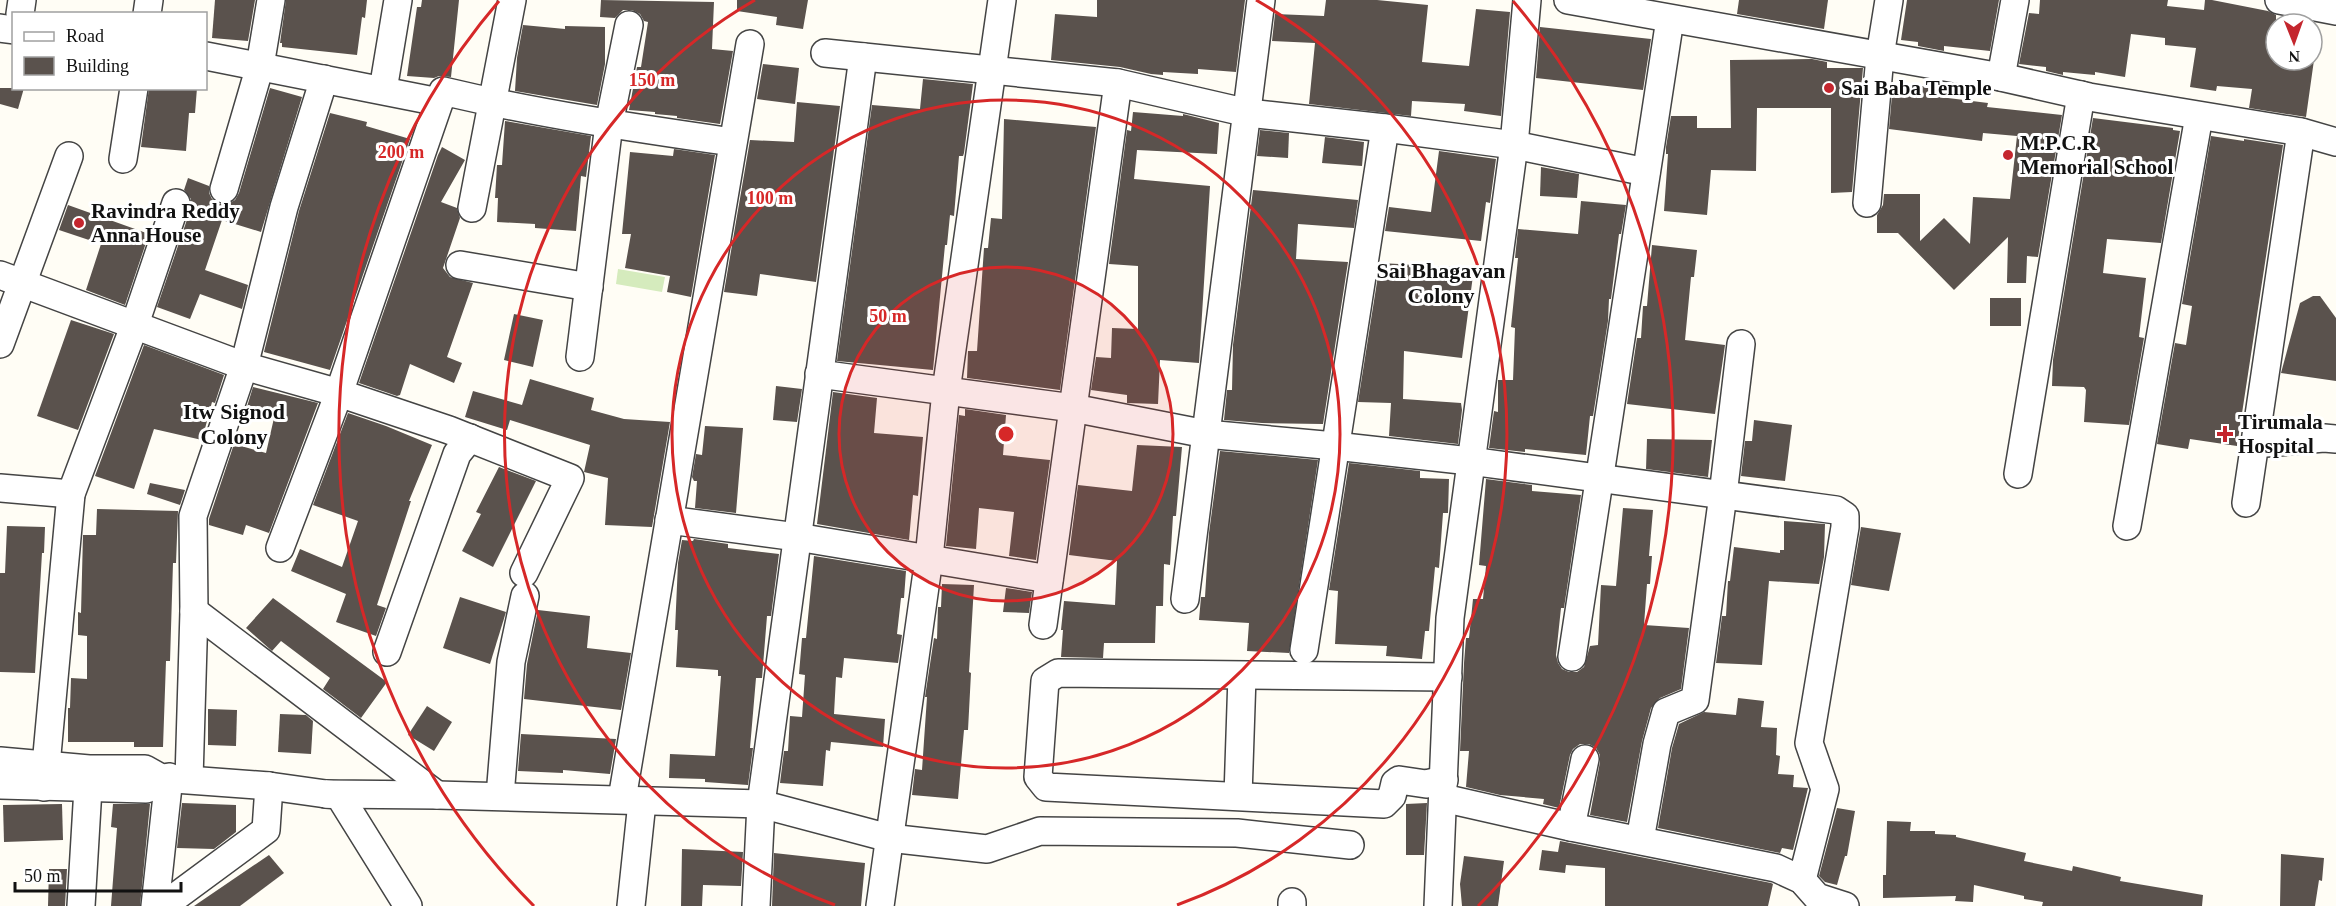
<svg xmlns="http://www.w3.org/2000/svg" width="2336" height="906" viewBox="0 0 2336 906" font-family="Georgia,serif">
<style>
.green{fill:#d5ebbd}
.building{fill:#5a524d}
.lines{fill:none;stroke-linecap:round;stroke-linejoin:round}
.street-casing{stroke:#444;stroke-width:30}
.street{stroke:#fff;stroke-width:27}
.ring{fill:none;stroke:#d62828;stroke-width:3}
.poi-dot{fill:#c4262e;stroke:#fff;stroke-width:2}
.labels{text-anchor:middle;stroke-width:6;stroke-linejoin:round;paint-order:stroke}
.poi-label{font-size:21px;font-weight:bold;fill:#111;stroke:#fff;text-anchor:start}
.neighbourhood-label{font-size:22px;font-weight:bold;fill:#111;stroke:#fff}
.centre{fill:#d62828;stroke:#fff;stroke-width:3}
.ring-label{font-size:18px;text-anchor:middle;font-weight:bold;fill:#d62828;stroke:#fff;stroke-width:6;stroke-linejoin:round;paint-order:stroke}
</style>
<rect width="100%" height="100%" fill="#fffdf5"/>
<path class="green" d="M618 269 665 277 662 292 616 284Z"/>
<g class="building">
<path d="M215 0H255L248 41 212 38Z"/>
<path d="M286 0H367L365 18 362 17 357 55 282 47V43H280Z"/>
<path d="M422 0H459L451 77 439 76 434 78 407 76 417 7H421Z"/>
<path d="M601 0 714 2 712 49 733 51 720 124 677 118V116L655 114V112L629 110 637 67H641L648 22 644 21 640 14 632 10H623L615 18 600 17Z"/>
<path d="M737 0H808L803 29 776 25 777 17 737 11Z"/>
<path d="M1097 0H1245L1236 72 1198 69V74L1163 72V75L1151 74 1120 67 1051 60 1055 14 1097 17Z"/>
<path d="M1326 0H1377L1428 5 1422 62 1469 66 1476 9 1510 12 1501 116 1464 111 1465 104 1412 101 1411 116 1309 104 1315 43 1272 41 1275 14 1324 16Z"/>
<path d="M1739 0H1828L1824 29 1737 14Z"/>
<path d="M1907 0H1999L1990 51 1944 46V51L1918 46V42L1901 40Z"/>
<path d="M2040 0H2168L2167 6 2204 10 2205 0H2212L2268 11 2276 15V60H2314L2306 117 2249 108 2252 89 2217 86 2216 91 2190 87 2196 48 2165 45V38L2131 34 2125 77 2095 72V75L2063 72V75L2046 71V67L2019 64 2029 13 2039 14Z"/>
<path d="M523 25 565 29V26L605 27V64L597 105 515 91 517 58Z"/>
<path d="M1540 27 1651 39 1643 90 1536 78Z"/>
<path d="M1812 59 1827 62V68H1863L1852 192 1831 193V108H1757L1756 171 1711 170 1707 215 1664 211 1668 154H1666V147L1671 116H1697V128H1731L1730 60Z"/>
<path d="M763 64 799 68 795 104 757 99Z"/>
<path d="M923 79 973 84 964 153 963 156H959L954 216 950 215 947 245H945L933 370 837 361 872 105 920 109Z"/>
<path d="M1893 83 1932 87V96L1988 103 1987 107 2062 115 2038 257 2027 256 2026 283H2007L2008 237 1954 290 1898 233H1877V215L1883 205 1884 194H1920V241L1944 218 1970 244 1973 197 2010 199 2017 136 1983 133 1982 141 1889 129Z"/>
<path d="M0 88H24L18 109 0 104Z"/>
<path d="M149 88H197L195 113H189L186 151 141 147Z"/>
<path d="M270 88 302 97 261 232 222 220 205 270 248 285 242 309 200 294 190 319 157 307 191 208V199L184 190 188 178 209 186V193L212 199 219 204H228L235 200 239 193Z"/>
<path d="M797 102 840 106 816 282 760 274 757 296 724 292 750 140 794 142Z"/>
<path d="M1133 112 1183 116V114L1219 123 1217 154 1137 150 1134 179 1210 186 1199 363 1160 360 1158 404 1127 403V395L1091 390 1096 357 1111 358 1112 328 1138 329V266L1109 264 1127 130 1131 131Z"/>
<path d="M330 113 367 122 366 126 410 139 330 370 264 352 299 211Z"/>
<path d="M2093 118 2173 128V130L2180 131 2161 243 2107 239 2103 273 2146 278 2139 337 2144 338 2129 425 2084 422 2086 390 2084 387 2052 386 2053 360Z"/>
<path d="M1004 119 1096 127 1060 390 967 378 968 351H977L984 248H988L991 218 1002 219Z"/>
<path d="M505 121 591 136 586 177 581 176 576 231 535 228V224L497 222 498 198H495L497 165H502Z"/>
<path d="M1260 130 1289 133 1288 158 1257 156Z"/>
<path d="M2211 136 2244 141V139L2283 145 2237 446 2190 439 2188 449 2157 444 2175 343 2186 345 2192 306 2182 304Z"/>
<path d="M1325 137 1364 142 1362 166 1322 163Z"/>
<path d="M442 147 465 160 441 202 457 208 460 218 443 268 450 277 473 283 447 357 462 363 454 383 410 364 400 395 397 396 359 383 438 155Z"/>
<path d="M674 149 715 155 691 297 667 292 670 276 625 268 631 234H622L630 152 673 156Z"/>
<path d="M1439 151 1496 159 1490 203 1486 202 1481 241 1385 231 1389 207 1431 212Z"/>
<path d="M1541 167 1579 174 1577 198 1540 196Z"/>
<path d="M1253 190 1358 200 1354 228 1298 224 1296 259 1348 262 1323 424 1262 423 1224 420 1227 390H1232L1233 345Z"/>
<path d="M1581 201 1626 205 1621 234H1619L1611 299H1609L1608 321 1593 416H1590L1586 455 1525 449V452L1489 448 1494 411 1498 412V380H1513L1515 328 1511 327 1518 258H1515L1518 229 1578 234Z"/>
<path d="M68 205 149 234 125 305 86 290 101 244 59 230Z"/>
<path d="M1652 245 1697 250 1694 277H1691L1685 340 1725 345 1715 414 1627 404 1637 338H1641L1643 306H1647Z"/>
<path d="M1380 263 1474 268 1462 358 1404 351 1403 399 1461 403 1462 410 1458 444 1389 436 1391 403 1358 402Z"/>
<path d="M2313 296H2320L2336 318V381L2281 373 2300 303Z"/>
<rect x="1990" y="298" width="31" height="28"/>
<path d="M514 314 543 320 533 367 504 360Z"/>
<path d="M71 320 114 334 78 430 37 416Z"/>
<path d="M144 345 224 375 215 403 212 402 202 440 154 429 134 489 95 476Z"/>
<path d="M530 379 594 398 591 410 624 419 670 422 652 527 605 525 608 478 584 472 590 445 510 420 507 430 465 417 473 391 522 405Z"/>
<path d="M776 386 802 389 797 422 773 420Z"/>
<path d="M253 387 318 403 269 533 246 525 243 535 209 525V519L234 444 266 453 274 418 246 410Z"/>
<path d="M833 392 877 398 874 433 923 437 918 496 913 495 909 540 817 524Z"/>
<path d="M965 409 1006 415 1003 455 1050 460 1036 560 1009 556 1014 512 979 508 976 549 946 546 959 415 965 416Z"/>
<path d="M348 413 386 426 432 445 409 501H411L377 605 386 608 376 636 336 622 346 594 291 571 300 549 342 567 358 521 313 505Z"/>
<path d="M1754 420 1792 425 1785 481 1741 476 1745 441H1752Z"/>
<path d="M705 426 743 428 736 513 695 508 697 481H694L692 477 696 454 702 455Z"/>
<path d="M1647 439 1712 440 1708 477 1646 469Z"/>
<path d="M1137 445 1182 447 1176 516H1173L1170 565 1164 564 1163 606H1156L1155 643H1104L1103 658 1061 657 1063 630H1061L1064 601 1115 605 1117 561 1069 555 1078 485 1132 491Z"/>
<path d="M1220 451 1318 460 1289 653 1247 651 1249 623 1199 620 1201 597H1205L1209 533Z"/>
<path d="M1349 463 1420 471V478L1449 479 1448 513H1443L1439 568 1435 567 1429 631H1425L1422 659 1386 656 1387 646 1335 644 1338 591 1329 590Z"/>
<path d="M499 467 536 481 493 567 462 551 481 514 476 512Z"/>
<path d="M1486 479 1532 485V491L1581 495 1564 608H1561L1556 655 1558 663 1562 669 1569 672H1577L1584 667 1590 646 1598 645 1601 585 1616 586 1623 508 1653 510 1649 556H1652L1650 584H1647L1644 625 1689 628 1681 689 1660 698 1651 708 1642 741 1627 822 1590 815 1600 762V755L1596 748 1589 744H1580L1573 749 1570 755 1559 808 1543 804 1544 799 1500 795 1466 787 1469 751H1460L1464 663 1466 638H1469L1473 599H1483L1486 566 1479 565Z"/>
<path d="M150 483 185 490 180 505 147 494Z"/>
<path d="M97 509 178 511 176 563H173L170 661H166L163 747H134V742H68V708H70L71 678 87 679V636L78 635V612L81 613 83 535H96Z"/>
<path d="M1784 521 1825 524 1824 557 1819 584 1769 581 1762 665 1716 663 1722 616H1726L1728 581H1730L1734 547 1780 553V550H1784Z"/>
<path d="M7 526 45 527 44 553H42L35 673 0 672V573H5Z"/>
<path d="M1861 527 1901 533 1889 591 1851 585Z"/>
<path d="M694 539 728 544V548L779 554 771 616H767L762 678H756L750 748H753L748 785 705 782V779L669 778 670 754 715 756 721 676H718V670L676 667 678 630H675L678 563 682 540 693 541Z"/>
<path d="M814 556 906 571 904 598H901L897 634 902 635 898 663 844 658 842 678 836 677 834 714 885 719 883 747 831 742 830 751 826 750 823 786 780 783 784 751H788L790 716 802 717 805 675 799 674 802 638H806Z"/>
<path d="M942 584 974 585 969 672 971 673 968 730H964L958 799 912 795 915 769 922 770 927 697H925L934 638 937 639 938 607H941Z"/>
<path d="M1006 588 1032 592 1029 613 1003 612Z"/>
<path d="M460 597 506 612 490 664 443 648Z"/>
<path d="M273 598 387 682 361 718 323 689 330 678 281 641 272 651 246 628Z"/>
<path d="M538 610 590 616 587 648 631 653 621 710 524 699 527 664Z"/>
<path d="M1738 698 1764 701 1761 727 1777 728 1776 755 1780 756 1778 774 1794 775 1793 787 1808 788 1793 850 1782 848 1780 853 1658 828 1672 748 1679 724 1704 712 1736 715Z"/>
<path d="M427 706 452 722 434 751 408 735Z"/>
<path d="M208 709 237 710 236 746 208 745Z"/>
<path d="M280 714 306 715 313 721 311 754 278 752Z"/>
<path d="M521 734 616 739 610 774 563 770V773L518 771Z"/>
<path d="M182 803 236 805V832L214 849 177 848Z"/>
<path d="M1427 803 1424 855H1406V804Z"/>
<path d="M62 804 63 840 4 842 3 805Z"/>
<path d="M113 804H150L140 906H111L117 828 111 827Z"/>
<path d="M1837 808 1855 811 1847 856H1845L1837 885 1825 882 1819 876Z"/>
<path d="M1887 821 1911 822 1910 831H1935V834L1956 835V837L2026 853 2024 861 2072 871 2073 866 2121 877 2120 881 2203 895 2202 906H2042L2043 902 2024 899V896L1974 885 1973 902 1955 901 1956 896 1883 898V875H1886Z"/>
<path d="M1560 841 1771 883 1773 884 1768 906H1605V868L1566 865 1565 873 1539 870 1542 850 1558 852Z"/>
<path d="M682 849 743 852 741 886 703 885 702 906H681Z"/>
<path d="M774 853 865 863 861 906H772Z"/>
<path d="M2281 854 2324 858 2322 881 2319 880 2315 906H2280Z"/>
<path d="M269 855 284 873 240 906H194Z"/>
<path d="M1464 856 1504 861 1498 906H1462L1460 884Z"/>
<path d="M49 869H67L65 906H48Z"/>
</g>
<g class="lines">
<g class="street-casing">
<g id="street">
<path d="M1568 0 2001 77 2089 97 2301 132 2336 142"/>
<path d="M2279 0 2336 11"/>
<path d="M20 14 22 0"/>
<path d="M147 14 149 0"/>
<path d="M0 28 14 30"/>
<path d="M825 53 1118 83 1248 113 1385 128 1514 145 1646 172"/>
<path d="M206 56 439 102"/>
<path d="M2001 77 2015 0"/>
<path d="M383 90 398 0"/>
<path d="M123 159 134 88"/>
<path d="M224 189 260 66 271 0"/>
<path d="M1867 203 1880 56 1889 0"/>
<path d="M472 208 512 0"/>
<path d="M460 265 589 287"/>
<path d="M0 275 244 366 339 393 449 430 570 478 524 573"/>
<path d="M0 344 69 156"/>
<path d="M580 357 609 124 629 25"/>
<path d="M819 374 1073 408 1206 434 1335 446 1470 461 1836 510 1845 516V527L1809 743 1825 789 1802 880"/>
<path d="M2254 444 2324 438 2336 439"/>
<path d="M2018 474 2081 95"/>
<path d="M0 488 71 494"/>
<path d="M2246 503 2301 132"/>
<path d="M669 520 797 537 1049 579"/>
<path d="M2127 526 2199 116"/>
<path d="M280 548 339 393 443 91C539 114 635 128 732 142"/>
<path d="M1185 599 1261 0"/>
<path d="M194 611 437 795"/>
<path d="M1043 625 1118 83"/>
<path d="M1304 650 1385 128"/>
<path d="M387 652 457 454 470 438"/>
<path d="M1572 657 1670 19"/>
<path d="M0 761 89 769H145L161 778 269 786 326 794 437 795 761 804 889 838 987 849 1040 831 1237 833 1350 845"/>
<path d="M189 779 194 611 193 516 244 366 284 207 324 79"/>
<path d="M1444 780 1426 784 1399 780 1395 783 1392 796 1384 804 1046 787 1038 777 1045 681 1058 673 1448 677"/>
<path d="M0 785 146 789 160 783 161 778"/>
<path d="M44 787 71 494 135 324 176 203"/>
<path d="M326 794 339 795 408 906"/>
<path d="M500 796 511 662 525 596"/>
<path d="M1238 796 1242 676"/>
<path d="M1443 798 1571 827 1776 868 1802 880 1817 897 1845 906"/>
<path d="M622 799 750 44"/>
<path d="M1571 827 1585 759"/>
<path d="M1640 840 1657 744 1666 712 1695 700 1723 495 1741 344"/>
<path d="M81 906 88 788"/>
<path d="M155 906 169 777"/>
<path d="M163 906 266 830 269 786"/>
<path d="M631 906 642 802"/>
<path d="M756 906 761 804 863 57"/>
<path d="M880 906 929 558 946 391 1002 0"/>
<path d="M1292 906V902"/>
<path d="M1438 906 1450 618 1514 145 1527 0"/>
</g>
</g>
<use href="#street" class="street"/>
</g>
<circle cx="1006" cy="434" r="167" fill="#d62828" fill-opacity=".12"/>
<g class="ring">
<circle cx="1006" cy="434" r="167"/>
<circle cx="1006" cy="434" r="334"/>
<path d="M835 905A501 501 0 0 1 755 0M1256 0A501 501 0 0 1 1177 905"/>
<path d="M534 906A667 667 0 0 1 499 1M1513 1A667 667 0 0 1 1478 906"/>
</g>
<g class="poi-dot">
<circle cx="1829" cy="88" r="6"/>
<circle cx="2008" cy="155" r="6"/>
<circle cx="79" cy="223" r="6"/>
<path d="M2222 425h6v6h6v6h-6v6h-6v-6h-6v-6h6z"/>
</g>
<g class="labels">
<g class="poi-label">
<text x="1841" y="95">Sai Baba Temple</text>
<text x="2020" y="150">M.P.C.R<tspan x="2020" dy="24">Memorial School</tspan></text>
<text x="91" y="218">Ravindra Reddy<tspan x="91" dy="24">Anna House</tspan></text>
<text x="2238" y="429">Tirumala<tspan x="2238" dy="24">Hospital</tspan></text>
</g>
<g class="neighbourhood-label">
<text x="1441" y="278">Sai Bhagavan<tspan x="1441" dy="25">Colony</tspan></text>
<text x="234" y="419">Itw Signod<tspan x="234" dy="25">Colony</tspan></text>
</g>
</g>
<circle cx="1006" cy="434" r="9" class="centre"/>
<g class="ring-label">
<text x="652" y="86">150 m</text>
<text x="401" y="158">200 m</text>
<text x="770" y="204">100 m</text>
<text x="888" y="322">50 m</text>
</g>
<rect x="12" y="12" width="195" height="78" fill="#ffffff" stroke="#a0a0a0" stroke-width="1.5"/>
<rect x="24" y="32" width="30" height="9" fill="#ffffff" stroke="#a0a0a0" stroke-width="1.5"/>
<text x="66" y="42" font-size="18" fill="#111111">Road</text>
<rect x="24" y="57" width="30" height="18" fill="#5a524d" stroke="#a0a0a0" stroke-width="1.5"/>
<text x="66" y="72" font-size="18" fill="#111111">Building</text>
<g transform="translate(2294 42) rotate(179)"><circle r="28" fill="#ffffff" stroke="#a0a0a0" stroke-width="1.5"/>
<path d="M0-4.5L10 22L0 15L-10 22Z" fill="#c4262e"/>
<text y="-9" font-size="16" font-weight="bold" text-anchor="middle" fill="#111111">N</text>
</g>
<path d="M15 882v9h166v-9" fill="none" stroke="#111111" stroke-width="3"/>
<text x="24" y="882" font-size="18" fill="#111111" stroke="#ffffff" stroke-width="4.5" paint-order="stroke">50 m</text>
</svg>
